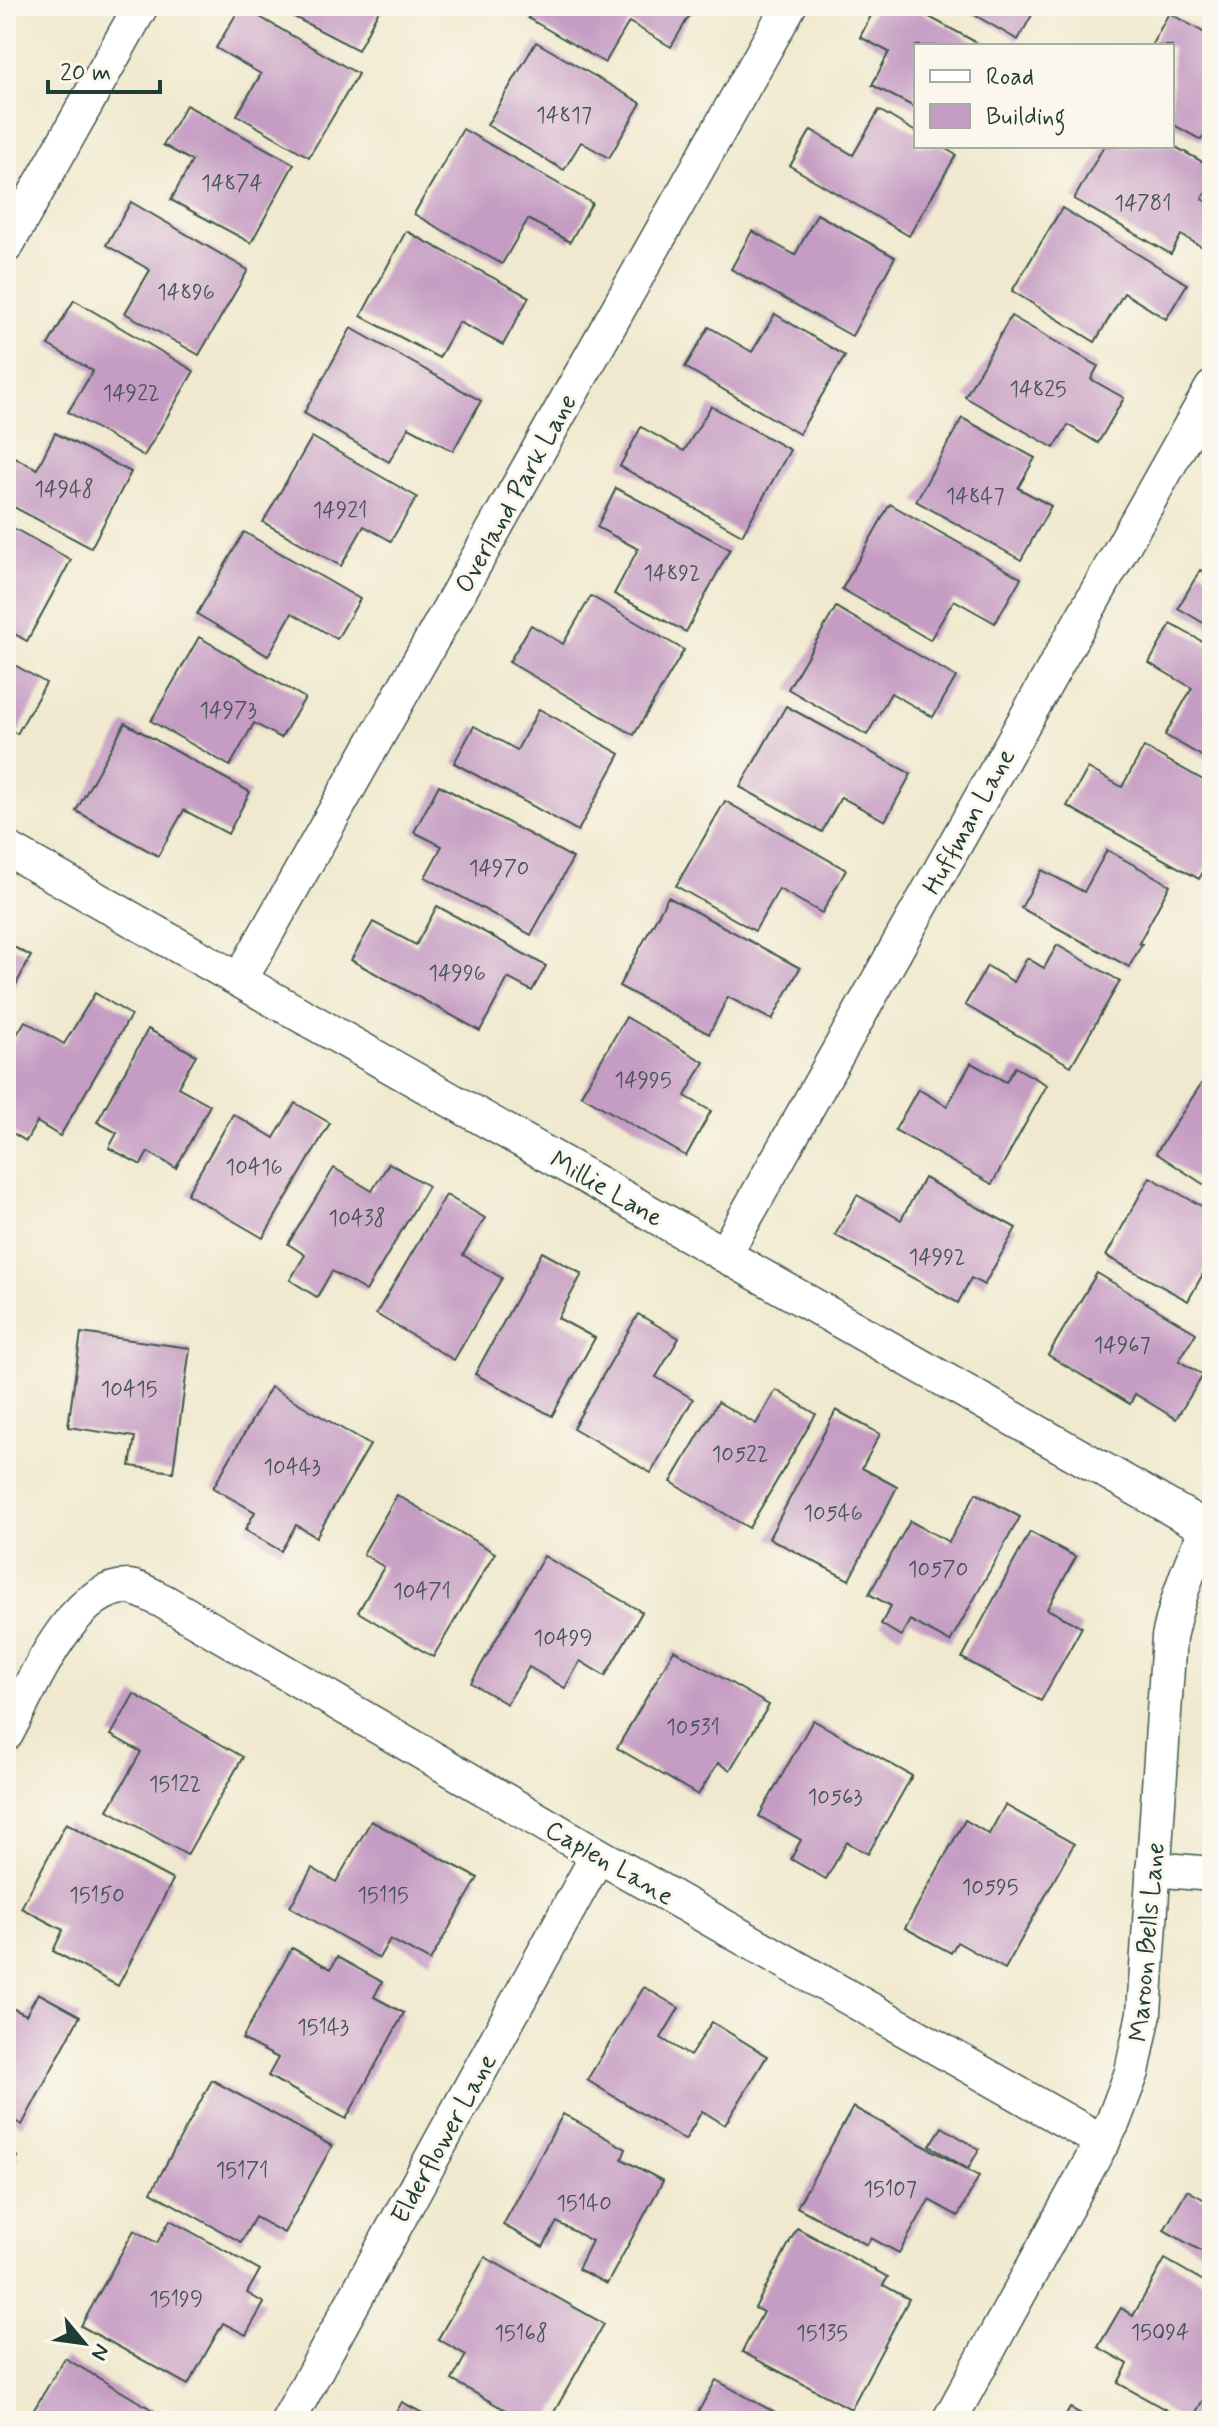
<svg xmlns="http://www.w3.org/2000/svg" width="1218" height="2427" viewBox="0 0 1218 2427" font-family="Mynerve,sans-serif">
<style>
.building{fill:#c59cc3}
.lines{fill:none;stroke-linecap:round;stroke-linejoin:round}
.street-casing{stroke:#3e574b;stroke-width:37}
.street{stroke:#fff;stroke-width:34}
.labels{text-anchor:middle;stroke-width:6;stroke-linejoin:round;paint-order:stroke}
.number-label{font-size:22px;fill:#485558}
.street-label{font-size:26px;fill:#1f3d34;stroke:#fbf7ec}
</style>
<rect width="100%" height="100%" fill="#fbf7ec"/>
<filter id="ink" filterUnits="userSpaceOnUse"><feTurbulence type="fractalNoise" baseFrequency=".0125" numOctaves="2"/><feDisplacementMap in="SourceGraphic" scale="16" xChannelSelector="R" yChannelSelector="G"/><feConvolveMatrix kernelMatrix="1 2 1 2 8 2 1 2 1" color-interpolation-filters="sRGB"/></filter>
<filter id="wash" filterUnits="userSpaceOnUse"><feTurbulence type="fractalNoise" baseFrequency=".006" numOctaves="4" result="noise"/><feDisplacementMap in="SourceGraphic" scale="32" xChannelSelector="R" yChannelSelector="G"/><feGaussianBlur stdDeviation="1.8" result="paint"/><feColorMatrix in="noise" values="0 0 0 0 0 0 0 0 0 0 0 0 0 0 0 0 0 1.4 0 .05"/><feComposite in="paint" operator="in"/></filter>
<g filter="url(#wash)">
<rect width="100%" height="100%" fill="#f0e9cf"/>
<g id="blocks">
<g class="building">
<path d="M241 6 358 74 309 157 237 115 261 74 216 48Z"/>
<path d="M273 6H381L358 50Z"/>
<path d="M535 6H695L671 47 629 22 605 63 528 18Z"/>
<path d="M876 6H909L983 46H916V108L872 85 889 52 860 37Z"/>
<path d="M959 6H1037L1018 40Z"/>
<path d="M1193 6H1212V17Z"/>
<path d="M1169 13 1212 37V121L1201 140 1172 124V46H1151Z"/>
<path d="M536 42 641 103 609 158 581 142 564 170 487 125Z"/>
<path d="M186 105 294 164 251 243 171 200 192 161 163 145Z"/>
<path d="M879 110 916 132V146H941L956 155 909 236 790 166 811 130 853 155Z"/>
<path d="M463 129 592 203 570 242 528 219 502 264 414 214Z"/>
<path d="M1172 145 1212 167V182L1202 199 1212 205V239L1206 249 1181 235 1171 254 1074 199 1104 146Z"/>
<path d="M131 202 248 270 199 355 125 313 150 270 106 245Z"/>
<path d="M1062 208 1187 284 1166 319 1124 293 1095 342 1012 291Z"/>
<path d="M817 214 895 257 852 336 731 269 752 231 795 255Z"/>
<path d="M406 231 529 297 503 345 459 322 439 358 361 316Z"/>
<path d="M74 300 194 371 144 456 68 412 93 371 48 345Z"/>
<path d="M775 314 845 356 799 434 685 367 709 327 752 352Z"/>
<path d="M1011 316 1098 366 1091 379 1124 398 1098 443 1068 425 1054 448 965 397Z"/>
<path d="M351 328 481 401 453 451 409 427 389 462 304 413Z"/>
<path d="M711 406 790 450 742 535 620 466 641 427 684 451Z"/>
<path d="M962 418 1035 458 1018 488 1051 506 1021 560 916 501Z"/>
<path d="M55 433 131 472 91 548 6 503V453L37 469Z"/>
<path d="M312 437 417 497 391 541 364 526 341 566 263 522Z"/>
<path d="M616 488 730 549 686 632 614 594 638 549 597 527Z"/>
<path d="M890 504 1021 578 995 623 954 600 930 640 842 589Z"/>
<path d="M6 524 71 560 27 641 6 629Z"/>
<path d="M244 532 360 599 337 639 292 613 268 656 197 614Z"/>
<path d="M1200 570 1212 576V628L1178 608Z"/>
<path d="M591 596 684 650 634 735 509 662 531 625 563 644Z"/>
<path d="M836 607 956 677 933 717 891 693 867 735 788 689Z"/>
<path d="M1171 624 1212 647V762L1165 735 1192 688 1149 663Z"/>
<path d="M199 637 305 698 281 738 254 723 230 766 151 721Z"/>
<path d="M6 660 46 683 17 734 6 728Z"/>
<path d="M786 706 911 774 885 821 841 797 822 832 740 787Z"/>
<path d="M539 709 620 754 578 831 454 763 474 726 517 750Z"/>
<path d="M125 723 250 792 228 834 184 810 158 856 76 811Z"/>
<path d="M1144 747 1212 785V856L1199 879 1067 806 1088 768 1122 787Z"/>
<path d="M439 785 573 858 531 935 425 877 442 846 414 832Z"/>
<path d="M725 801 846 870 822 913 779 889 755 931 676 886Z"/>
<path d="M1107 850 1170 885 1139 943 1142 944 1129 967 1021 908 1042 870 1084 892Z"/>
<path d="M668 897 800 968 772 1020 728 997 709 1034 619 986Z"/>
<path d="M437 906 546 966 532 991 508 978 480 1031 351 960 373 922 416 945Z"/>
<path d="M6 943 31 956 6 1004Z"/>
<path d="M1057 945 1120 981 1071 1066 965 1005 987 966 1014 982 1027 958 1044 968Z"/>
<path d="M95 993 131 1015 60 1136 37 1122 26 1141 6 1129V1053L25 1021 64 1044Z"/>
<path d="M626 1017 704 1062 685 1096 711 1111 686 1156 581 1095Z"/>
<path d="M148 1029 196 1055 178 1087 210 1105 176 1168 148 1152 141 1165 109 1148 117 1133 97 1122Z"/>
<path d="M971 1063 1006 1082 1015 1067 1047 1085 992 1184 895 1130 918 1089 947 1106Z"/>
<path d="M1205 1078 1212 1082V1190L1156 1153Z"/>
<path d="M295 1103 330 1123 263 1238 187 1194 233 1114 274 1138Z"/>
<path d="M389 1163 428 1186 366 1291 332 1271 317 1297 290 1280 305 1255 288 1244 334 1168 372 1191Z"/>
<path d="M1150 1177 1212 1212V1265L1209 1263 1188 1301 1106 1256Z"/>
<path d="M924 1178 1016 1228 984 1285 971 1278 958 1303 835 1235 857 1195 901 1220Z"/>
<path d="M446 1195 485 1218 463 1255 502 1278 454 1360 376 1314Z"/>
<path d="M542 1252 582 1274 558 1318 595 1338 552 1416 475 1374Z"/>
<path d="M1097 1273 1196 1333 1179 1361 1203 1375 1176 1419 1135 1394 1130 1404 1048 1355Z"/>
<path d="M638 1314 679 1338 656 1377 693 1399 651 1473 573 1428Z"/>
<path d="M81 1333 190 1348 173 1472 130 1466 135 1437 68 1427Z"/>
<path d="M271 1387 370 1445 316 1537 296 1525 281 1551 245 1530 255 1512 213 1488Z"/>
<path d="M776 1390 816 1414 749 1528 671 1482 718 1402 756 1424Z"/>
<path d="M836 1410 880 1434 862 1468 897 1487 849 1580 769 1538Z"/>
<path d="M976 1493 1020 1517 950 1642 910 1620 901 1636 881 1624 891 1606 869 1594 910 1521 949 1542Z"/>
<path d="M397 1495 495 1553 433 1657 358 1612 384 1567 363 1554Z"/>
<path d="M1030 1532 1076 1557 1047 1609 1082 1627 1041 1701 962 1658Z"/>
<path d="M544 1556 642 1612 605 1676 580 1661 565 1688 529 1667 507 1704 471 1683Z"/>
<path d="M674 1650 769 1705 730 1770 718 1763 698 1795 617 1748Z"/>
<path d="M134 1694 243 1757 187 1855 108 1810 141 1752 111 1735Z"/>
<path d="M813 1720 912 1776 868 1854 847 1842 826 1879 791 1859 801 1840 759 1816Z"/>
<path d="M1005 1805 1074 1844 1005 1969 957 1942 951 1953 905 1928 965 1820 989 1834Z"/>
<path d="M371 1821 478 1878 430 1961 390 1939 379 1958 290 1907 312 1868 336 1882Z"/>
<path d="M66 1823 173 1880 118 1986 53 1951 63 1930 21 1908Z"/>
<path d="M292 1948 331 1969 337 1957 382 1982 374 1997 404 2013 346 2119 268 2076 278 2058 242 2039Z"/>
<path d="M644 1987 679 2008 661 2038 690 2056 712 2022 767 2056 725 2125 702 2111 685 2140 587 2080Z"/>
<path d="M38 1993 80 2016 22 2125 6 2116V2005L26 2015Z"/>
<path d="M212 2080 332 2146 284 2233 255 2217 241 2242 151 2192Z"/>
<path d="M853 2107 979 2176 958 2216 929 2200 899 2253 871 2238 867 2245 797 2207Z"/>
<path d="M563 2114 626 2149 622 2159 663 2181 607 2284 578 2269 592 2241 557 2222 543 2247 503 2225Z"/>
<path d="M942 2127 979 2149 968 2169 930 2146Z"/>
<path d="M6 2150 18 2157 6 2178Z"/>
<path d="M1187 2190 1212 2204V2257L1164 2230Z"/>
<path d="M170 2220 260 2270 247 2293 264 2303 246 2335 223 2323 188 2385 81 2326 134 2230 157 2243Z"/>
<path d="M797 2228 888 2277 883 2285 909 2299 851 2409 742 2352 763 2312 755 2308Z"/>
<path d="M485 2257 604 2324 549 2421H525L452 2380 466 2355 438 2339Z"/>
<path d="M1165 2259 1212 2286V2384L1191 2421H1186L1118 2383 1128 2364 1098 2347 1121 2308 1133 2316Z"/>
<path d="M65 2358 171 2421H27Z"/>
<path d="M716 2380 790 2421H693Z"/>
<path d="M402 2402 437 2421H391Z"/>
<path d="M1070 2408 1094 2421H1063Z"/>
</g>
</g>
</g>
<g filter="url(#ink)">
<use href="#blocks" fill-opacity="0" stroke="#3e574b" stroke-width="2"/>
<g class="lines">
<g class="street-casing">
<g id="street">
<path d="M6 246 141 6"/>
<path d="M6 848 1208 1529"/>
<path d="M240 980 789 6"/>
<path d="M724 1255 1212 388"/>
<path d="M6 1734C30 1691 71 1586 128 1587 140 1588 152 1596 163 1601L598 1855 1103 2142"/>
<path d="M1153 1869 1212 1874"/>
<path d="M288 2421 598 1855"/>
<path d="M949 2421 1113 2122 1132 2072 1144 2013 1169 1637C1178 1596 1191 1558 1212 1521"/>
</g>
</g>
<use href="#street" class="street"/>
</g>
</g>
<g class="labels">
<g class="number-label">
<text x="564" y="122">14817</text>
<text x="232" y="190">14874</text>
<text x="1143" y="210">14781</text>
<text x="186" y="299">14896</text>
<text x="1038" y="396">14825</text>
<text x="131" y="400">14922</text>
<text x="64" y="496">14948</text>
<text x="975" y="503">14847</text>
<text x="340" y="517">14921</text>
<text x="672" y="580">14892</text>
<text x="228" y="717">14973</text>
<text x="499" y="875">14970</text>
<text x="457" y="980">14996</text>
<text x="643" y="1087">14995</text>
<text x="254" y="1174">10416</text>
<text x="357" y="1225">10438</text>
<text x="937" y="1264">14992</text>
<text x="1122" y="1352">14967</text>
<text x="129" y="1396">10415</text>
<text x="740" y="1461">10522</text>
<text x="292" y="1474">10443</text>
<text x="833" y="1520">10546</text>
<text x="938" y="1576">10570</text>
<text x="422" y="1598">10471</text>
<text x="563" y="1645">10499</text>
<text x="693" y="1734">10531</text>
<text x="175" y="1791">15122</text>
<text x="835" y="1804">10563</text>
<text x="990" y="1894">10595</text>
<text x="97" y="1902">15150</text>
<text x="383" y="1902">15115</text>
<text x="323" y="2034">15143</text>
<text x="242" y="2177">15171</text>
<text x="890" y="2196">15107</text>
<text x="584" y="2210">15140</text>
<text x="176" y="2306">15199</text>
<text x="1160" y="2339">15094</text>
<text x="521" y="2340">15168</text>
<text x="822" y="2340">15135</text>
</g>
<g class="street-label">
<text transform="translate(515 493) rotate(-61)" y="9">Overland Park Lane</text>
<text transform="translate(968 821) rotate(-61)" y="9">Huffman Lane</text>
<text transform="translate(607 1188) rotate(30)" y="9">Millie Lane</text>
<text transform="translate(610 1862) rotate(30)" y="9">Caplen Lane</text>
<text transform="translate(1146 1942) rotate(-85)" y="9">Maroon Bells Lane</text>
<text transform="translate(443 2138) rotate(-61)" y="9">Elderflower Lane</text>
</g>
</g>
<rect width="1218" height="2427" fill="none" stroke="#fbf7ec" stroke-width="32"/>
<rect x="914" y="44" width="260" height="104" fill="#fbf7ec" stroke="#a3ada2" stroke-width="2"/>
<rect x="930" y="70" width="40" height="12" fill="#ffffff" stroke="#a3ada2" stroke-width="2"/>
<text x="986" y="84" font-size="24" fill="#1f3d34">Road</text>
<rect x="930" y="104" width="40" height="24" fill="#c59cc3" stroke="#a3ada2" stroke-width="2"/>
<text x="986" y="124" font-size="24" fill="#1f3d34">Building</text>
<g transform="translate(84 2343) rotate(119)" stroke="#fbf7ec" stroke-width="6" paint-order="stroke">
<path d="M0-6L14 30L0 20L-14 30Z" fill="#1f3d34"/>
<text y="-12" font-size="22" font-weight="bold" text-anchor="middle" fill="#1f3d34">N</text>
</g>
<path d="M48 80v12h112v-12" fill="none" stroke="#1f3d34" stroke-width="4"/>
<text x="60" y="80" font-size="24" fill="#1f3d34" stroke="#fbf7ec" stroke-width="6" paint-order="stroke">20 m</text>
</svg>
